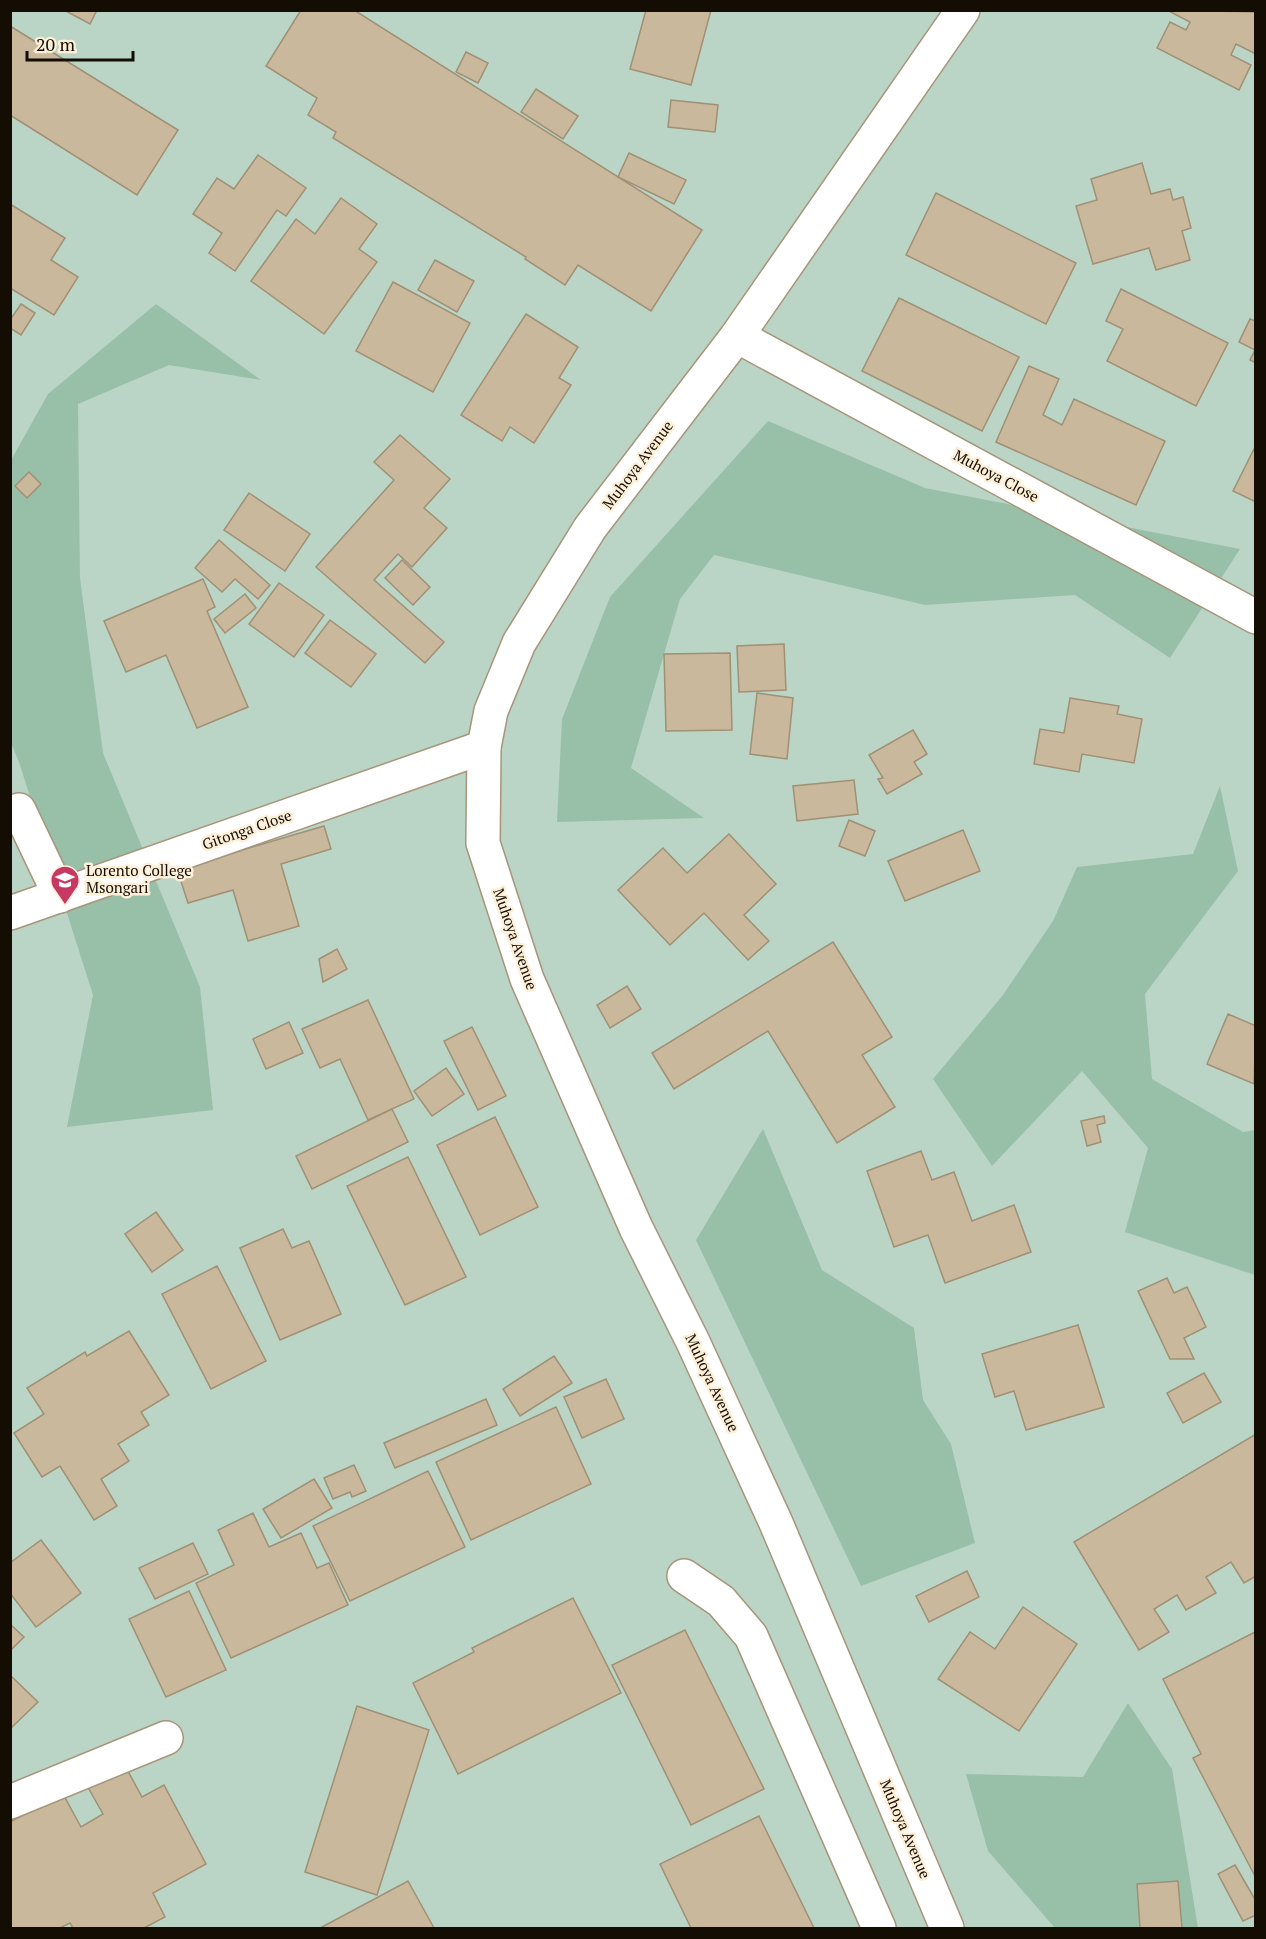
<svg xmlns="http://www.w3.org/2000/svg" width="1266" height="1939" viewBox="0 0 1266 1939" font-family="'PT Serif',serif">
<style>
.green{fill:#bad5c5}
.forest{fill:#98c0a9}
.building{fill:#c9b89c;stroke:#a09074;stroke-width:1.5}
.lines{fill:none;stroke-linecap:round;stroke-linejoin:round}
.minor-casing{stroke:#a6957a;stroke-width:36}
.minor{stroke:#fff;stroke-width:33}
.labels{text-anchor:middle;stroke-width:5;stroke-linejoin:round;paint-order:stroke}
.street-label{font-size:15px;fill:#130d04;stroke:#fef0d8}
.poi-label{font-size:15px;fill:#130d04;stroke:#fef0d8;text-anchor:start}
</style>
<rect width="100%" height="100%" fill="#f4e2c5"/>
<rect class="green" x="11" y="11" width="1244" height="1917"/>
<g class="forest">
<path d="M156 304 261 380 169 365 78 404 80 578 103 753 200 987 213 1110 67 1127 93 995 19 762 11 743 10 462 48 394Z"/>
<path d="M768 421 925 488 1240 549 1170 658 1075 595 925 605 714 555 680 599 631 768 704 818 557 822 562 719 610 597Z"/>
<path d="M1220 786 1238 871 1145 994 1152 1079 1243 1132 1255 1130V1275L1125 1232 1148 1148 1082 1071 992 1166 933 1079 1003 995 1053 921 1077 867 1193 854Z"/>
<path d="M763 1129 822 1270 914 1328 923 1400 951 1444 975 1543 861 1586 696 1240Z"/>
<path d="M1128 1703 1172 1769 1198 1928H1055L988 1851 966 1774 1083 1777Z"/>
</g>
<g class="building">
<path d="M64 10H97L90 24Z"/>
<path d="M301 10H354L702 230 651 311 578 265 565 285 525 259 526 257 333 138 336 132 308 115 317 98 266 66Z"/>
<path d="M646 10H711L691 85 630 69Z"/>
<path d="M1167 10 1256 12V54L1236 44 1231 55 1251 65 1239 90 1157 48 1170 22 1186 30 1190 22Z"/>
<path d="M10 26 178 130 137 195 10 115Z"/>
<path d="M466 52 488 63 478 83 456 72Z"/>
<path d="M536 89 578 116 563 139 521 112Z"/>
<path d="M671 100 718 105 715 132 668 127Z"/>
<path d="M629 153 686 180 674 204 618 177Z"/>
<path d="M258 155 306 188 286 216 277 210 235 271 209 253 222 233 193 214 217 178 234 189Z"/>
<path d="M1142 163 1151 194 1170 189 1173 200 1183 197 1191 228 1182 231 1190 260 1156 270 1149 248 1093 264 1076 206 1097 200 1091 179Z"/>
<path d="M936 193 1076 263 1046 324 906 255Z"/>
<path d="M341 198 377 224 359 249 377 262 324 334 251 281 296 219 315 234Z"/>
<path d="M10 204 65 238 51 260 78 277 54 315 10 288Z"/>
<path d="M435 260 474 281 457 312 418 290Z"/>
<path d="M393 282 470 323 433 392 356 351Z"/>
<path d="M1121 289 1228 343 1196 406 1107 361 1123 329 1106 321Z"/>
<path d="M899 298 1019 357 982 431 862 371Z"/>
<path d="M21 304 35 313 21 335 10 328V320Z"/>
<path d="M526 314 578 347 559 378 571 385 534 443 510 427 502 441 461 415Z"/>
<path d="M1250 319 1256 321V363L1250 360 1255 350 1239 342Z"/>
<path d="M1029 366 1059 379 1043 415 1062 425 1074 399 1165 441 1136 505 996 442Z"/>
<path d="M400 435 450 479 424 508 447 528 412 567 398 554 374 580 444 642 425 663 316 567 394 480 374 462Z"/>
<path d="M1256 445V502L1233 491Z"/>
<path d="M29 472 41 484 27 498 15 486Z"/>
<path d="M249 493 310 534 285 571 224 530Z"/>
<path d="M219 540 270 585 258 599 235 579 222 592 195 568Z"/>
<path d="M402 560 430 587 413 605 385 578Z"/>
<path d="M203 579 215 607 207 611 248 707 197 728 166 655 126 672 104 621Z"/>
<path d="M279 583 324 615 294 657 249 624Z"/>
<path d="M245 594 256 608 225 633 214 619Z"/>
<path d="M330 620 376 654 351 687 305 653Z"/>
<path d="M784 644 786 690 739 692 737 646Z"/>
<path d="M730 653 732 730 666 731 664 654Z"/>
<path d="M757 693 793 698 787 759 750 754Z"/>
<path d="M1070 698 1119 706 1117 714 1142 719 1134 763 1082 754 1079 772 1034 764 1040 729 1064 733Z"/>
<path d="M913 730 927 754 914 762 922 774 887 794 878 779 883 778 869 755Z"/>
<path d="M854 780 858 814 797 821 793 786Z"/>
<path d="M849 820 875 831 865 856 839 846Z"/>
<path d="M324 826 331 849 281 864 299 926 248 941 233 890 188 903 177 869Z"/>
<path d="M963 830 980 871 905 901 888 861Z"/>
<path d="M729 834 776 884 744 915 769 941 748 960 704 913 670 945 618 890 663 848 687 873Z"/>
<path d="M833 942 892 1037 862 1055 895 1107 837 1143 768 1031 674 1089 652 1053Z"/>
<path d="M337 949 347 969 323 982 319 959Z"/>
<path d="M627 986 641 1009 610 1028 597 1005Z"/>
<path d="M368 1000 414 1099 368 1120 340 1059 320 1068 302 1029Z"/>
<path d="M1228 1014 1256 1026 1254 1084 1207 1064Z"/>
<path d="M289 1022 303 1053 266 1069 253 1039Z"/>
<path d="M472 1027 506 1096 478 1110 444 1041Z"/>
<path d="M446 1068 464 1094 432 1116 414 1091Z"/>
<path d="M392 1109 408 1142 312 1189 296 1156Z"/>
<path d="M1104 1116 1105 1123 1097 1125 1101 1142 1087 1146 1081 1121Z"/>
<path d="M495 1117 538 1207 480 1235 437 1145Z"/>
<path d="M921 1151 932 1180 954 1172 972 1221 1014 1205 1031 1252 945 1283 928 1235 894 1247 867 1171Z"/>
<path d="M408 1157 466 1277 405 1305 347 1186Z"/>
<path d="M156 1212 183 1250 152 1272 125 1234Z"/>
<path d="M283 1229 292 1248 309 1241 341 1314 280 1340 240 1248Z"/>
<path d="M217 1266 266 1361 211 1389 162 1294Z"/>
<path d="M1167 1278 1174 1293 1187 1287 1206 1327 1184 1338 1194 1359H1170L1138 1291Z"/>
<path d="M1078 1325 1104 1407 1026 1430 1014 1391 995 1397 982 1354Z"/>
<path d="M129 1331 169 1395 141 1412 149 1425 118 1444 129 1461 101 1479 117 1506 94 1520 60 1466 42 1477 14 1433 44 1414 27 1388 85 1352 87 1356Z"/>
<path d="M554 1356 572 1383 520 1416 503 1389Z"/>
<path d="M1204 1373 1221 1402 1183 1423 1167 1393Z"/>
<path d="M606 1379 624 1419 582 1438 564 1397Z"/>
<path d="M486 1399 497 1425 395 1468 384 1443Z"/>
<path d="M556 1407 591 1484 471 1540 436 1462Z"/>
<path d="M1256 1434V1576L1244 1583 1231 1562 1206 1577 1216 1593 1186 1610 1177 1595 1154 1609 1169 1632 1139 1650 1074 1542Z"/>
<path d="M354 1465 366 1491 352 1497 350 1492 333 1499 324 1478Z"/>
<path d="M428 1471 465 1547 350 1601 313 1526Z"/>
<path d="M314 1479 332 1508 281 1538 263 1509Z"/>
<path d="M253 1513 269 1547 301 1533 317 1568 329 1563 348 1605 231 1658 196 1583 234 1565 218 1530Z"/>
<path d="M41 1540 81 1593 36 1627 10 1593V1563Z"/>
<path d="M193 1543 208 1574 155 1599 139 1568Z"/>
<path d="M967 1571 979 1597 929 1622 916 1596Z"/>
<path d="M189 1591 226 1670 166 1697 129 1619Z"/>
<path d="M573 1598 621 1693 458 1774 413 1683 474 1652 472 1648Z"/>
<path d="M1023 1607 1077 1644 1019 1731 938 1679 970 1632 995 1649Z"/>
<path d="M10 1624 24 1637 10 1651Z"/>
<path d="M685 1630 764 1789 691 1825 612 1665Z"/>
<path d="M1255 1632H1256V1878L1193 1758 1201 1754 1163 1679Z"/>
<path d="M10 1675 38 1702 10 1729Z"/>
<path d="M357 1706 429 1730 377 1895 305 1872Z"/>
<path d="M123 1762 142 1797 164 1785 206 1864 153 1893 165 1917 144 1928H73L70 1923 60 1928H10V1822L63 1794 81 1827 103 1814 85 1782Z"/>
<path d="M759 1816 814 1928H691L660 1864Z"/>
<path d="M1235 1865 1256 1901V1915L1243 1921 1218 1874Z"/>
<path d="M408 1881 434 1928H323L322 1927Z"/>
<path d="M1178 1881 1182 1928H1140L1137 1884Z"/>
</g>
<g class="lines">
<g class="minor-casing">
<g id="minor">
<path d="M737 336 1256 617"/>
<path d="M19 810 60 896"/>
<path d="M10 913 484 747"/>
<path d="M684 1576 721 1601 751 1636 879 1928"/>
<path d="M10 1802 166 1738"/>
<path d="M947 1928 776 1523 693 1342 636 1228 527 979 483 843 484 747 491 711 519 643 590 528 737 336 963 10"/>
</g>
</g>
<use href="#minor" class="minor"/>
</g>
<defs>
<g id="university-pin" transform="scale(1.5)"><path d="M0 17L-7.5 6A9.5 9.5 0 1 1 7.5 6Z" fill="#c73963" stroke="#fef0d8"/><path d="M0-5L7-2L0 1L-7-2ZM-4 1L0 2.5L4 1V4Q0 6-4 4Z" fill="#fff"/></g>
</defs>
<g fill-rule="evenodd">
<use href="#university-pin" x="65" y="880"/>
</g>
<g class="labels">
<g class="street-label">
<text transform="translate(638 465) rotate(-53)" y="5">Muhoya Avenue</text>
<text transform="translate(996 476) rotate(28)" y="5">Muhoya Close</text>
<text transform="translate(247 830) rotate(-19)" y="5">Gitonga Close</text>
<text transform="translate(515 939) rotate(71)" y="5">Muhoya Avenue</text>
<text transform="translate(712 1383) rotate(65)" y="5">Muhoya Avenue</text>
<text transform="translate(905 1829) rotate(67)" y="5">Muhoya Avenue</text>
</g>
<g class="poi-label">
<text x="86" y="876">Lorento College<tspan x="86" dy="17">Msongari</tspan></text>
</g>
</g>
<rect width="1266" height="1939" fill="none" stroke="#130d04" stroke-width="24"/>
<path d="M27 51v9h106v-9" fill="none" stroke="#130d04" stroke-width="3"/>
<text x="36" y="51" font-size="18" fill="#130d04" stroke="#fef0d8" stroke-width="4.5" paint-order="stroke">20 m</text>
</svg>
